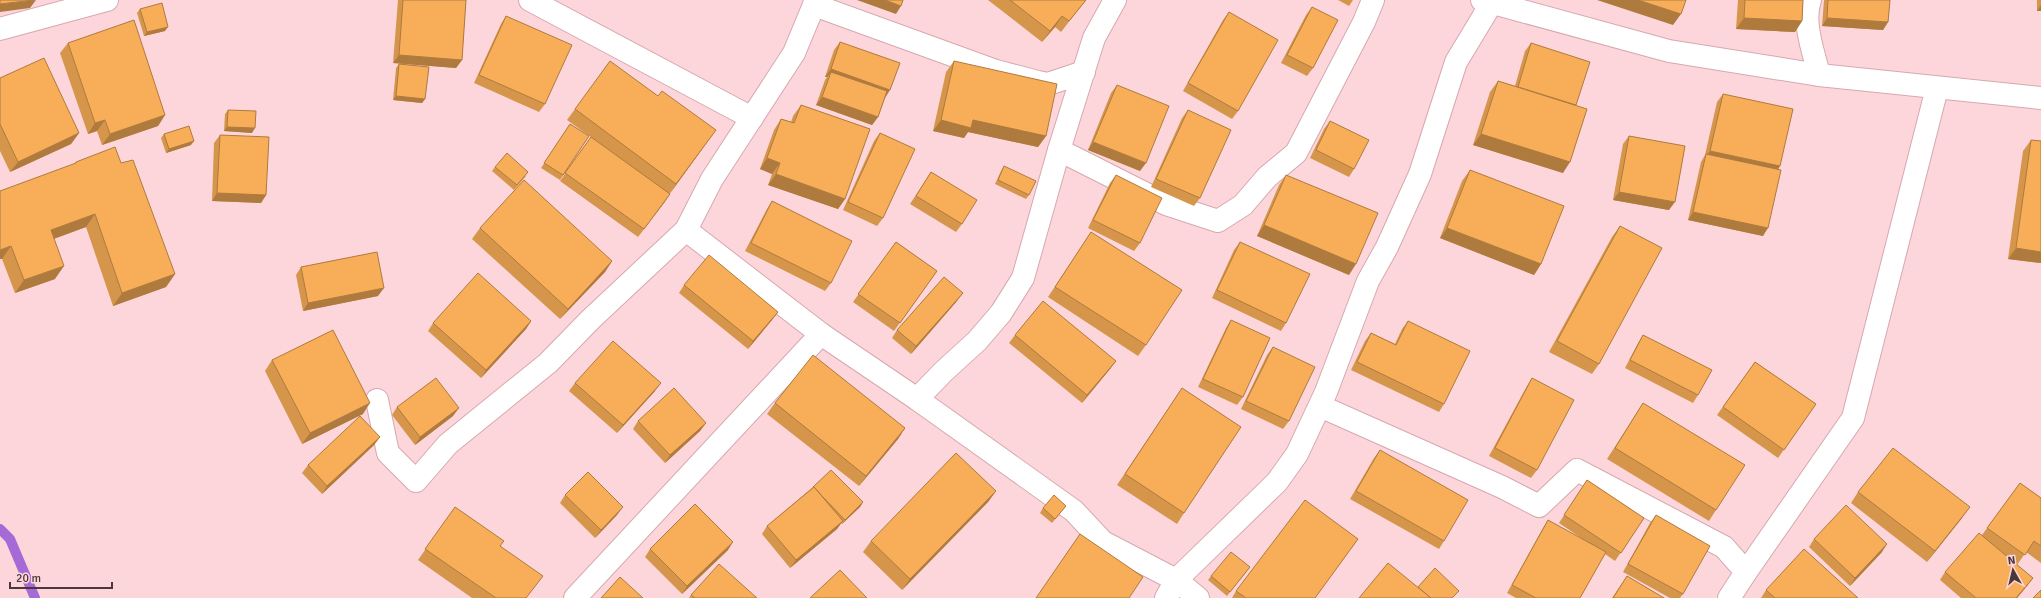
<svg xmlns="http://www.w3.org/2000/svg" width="2041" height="598" viewBox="0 0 2041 598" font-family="Signika,sans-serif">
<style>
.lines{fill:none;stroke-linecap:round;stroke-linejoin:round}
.stream{stroke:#a66ad7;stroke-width:10}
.minor-casing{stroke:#d6a8af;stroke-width:24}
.minor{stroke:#fff;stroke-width:22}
.wall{fill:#d5964c}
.shaded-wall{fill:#ae7a3e}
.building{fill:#f8ae58;stroke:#ae7a3e}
</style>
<rect width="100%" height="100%" fill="#fdd6dc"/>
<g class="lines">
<path class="stream" d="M0 529 10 539 35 598"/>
<g class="minor-casing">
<g id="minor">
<path d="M530 0 752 118"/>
<path d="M1482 0 1669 51 1819 75 2041 98"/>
<path d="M1810 0C1802 23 1814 53 1819 75"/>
<path d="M814 5 996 71 1038 82 1048 84 1084 72"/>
<path d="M0 29 107 0"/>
<path d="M1059 150 1166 204 1218 221 1243 205 1267 177 1296 153 1364 22 1373 0"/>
<path d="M686 230 821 334 917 399 1074 511 1103 542 1176 580 1198 598"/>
<path d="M917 399 943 372 977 341 1001 313 1023 278 1059 150 1094 38 1115 0"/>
<path d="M377 400 388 453 416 481 448 444 548 363 591 319 686 230 712 179 794 53 816 0"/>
<path d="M1320 406 1502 487 1539 506 1577 470 1724 547 1746 572 1729 598"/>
<path d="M1746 572 1853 418 1937 88"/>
<path d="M575 598 821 334"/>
<path d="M1166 598 1176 580 1277 482 1297 454 1326 392 1368 281 1387 247 1420 174 1456 62 1491 4"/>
</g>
</g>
<use href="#minor" class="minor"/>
</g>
<g class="wall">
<path d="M398 0H466L462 60 456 68 393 63Z"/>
<path d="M988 0H1086L1061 32 1055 27 1042 42Z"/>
<path d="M1338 0H1353L1349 6Z"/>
<path d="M1738 0H1803L1802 21 1795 32 1736 29Z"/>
<path d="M1824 0H1890L1888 22 1883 30 1822 26Z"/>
<rect x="2037" y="0" width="4" height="11"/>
<path d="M1312 7 1313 68 1307 76 1281 63 1306 15Z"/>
<path d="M140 9 165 31 144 36 137 13Z"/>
<path d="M1229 12 1238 111 1232 119 1183 91 1223 20Z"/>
<path d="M506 16 545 104 539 112 474 83 501 24Z"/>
<path d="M840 42 885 98 878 117 872 125 816 105 825 80 827 77H825L834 50Z"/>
<path d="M68 43 165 115 158 126 102 145 97 131 88 134 60 53Z"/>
<path d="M1531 43 1576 105 1563 173 1473 145 1490 92 1498 81 1515 86 1525 51Z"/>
<path d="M954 61 1046 136 1038 147 968 132 964 138 933 131 946 72Z"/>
<path d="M399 64 425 99 422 103 393 100 396 68Z"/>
<path d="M0 78 79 133 71 144 10 172 0 151Z"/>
<path d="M1117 85 1140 171 1088 150 1111 93Z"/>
<path d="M1723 94 1780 166 1778 169 1763 236 1688 220 1701 162 1705 155 1717 102Z"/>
<path d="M658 96 716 130 670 193 665 202 638 237 560 181 591 137 567 120 575 109Z"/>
<path d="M801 105 845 199 838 209 768 185 772 174 760 169 774 130 781 119 791 122 793 116Z"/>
<path d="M228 110 252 133 224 131 225 114Z"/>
<path d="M1188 110 1200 198 1194 206 1151 187 1182 118Z"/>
<path d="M1330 121 1354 169 1349 177 1310 158 1324 129Z"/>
<path d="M570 124 589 136 560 180 541 168Z"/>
<path d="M880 133 883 218 877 226 843 210 874 141Z"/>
<path d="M164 134 191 145 166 153 161 138Z"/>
<path d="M220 135 266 195 261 203 212 201 214 143Z"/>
<path d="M1629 136 1669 210 1613 200 1623 144Z"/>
<path d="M2031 140 2041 263 2008 259 2023 151Z"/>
<path d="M76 162 121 163 175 274 166 287 113 306 86 227 54 239 55 279 15 293 2 259H0Z"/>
<path d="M1004 166 1029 195 1026 199 995 184 1001 171Z"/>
<path d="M495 167 526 176 514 190 492 171Z"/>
<path d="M1470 170 1541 264 1534 275 1440 238 1462 181Z"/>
<path d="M931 172 962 224 956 232 910 204Z"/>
<path d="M1116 175 1140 243 1134 251 1088 228 1110 183Z"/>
<path d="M1286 175 1349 275 1257 236 1279 185Z"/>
<path d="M772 201 831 283 825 291 745 251 767 209Z"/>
<path d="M1620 226 1599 364 1592 374 1549 352 1612 237Z"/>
<path d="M480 228 612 261 605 272 560 319 472 239Z"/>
<path d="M1091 232 1146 345 1138 356 1048 297Z"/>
<path d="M896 242 937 271 894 331 853 302Z"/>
<path d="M1240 242 1286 323 1281 331 1212 298 1234 250Z"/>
<path d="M301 267 378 296 303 311 296 275Z"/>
<path d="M684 285 778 312 772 320 748 349 679 293Z"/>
<path d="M957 301 911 354 892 338 897 330Z"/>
<path d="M1231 320 1243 397 1237 405 1198 387 1226 328Z"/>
<path d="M531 321 526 329 481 378 428 331 433 323Z"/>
<path d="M1408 321 1444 404 1439 412 1351 370 1365 341 1371 333 1395 344 1402 329Z"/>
<path d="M1015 335 1116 361 1110 369 1082 403 1009 343Z"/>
<path d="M1643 335 1698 395 1693 403 1625 368 1638 343Z"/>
<path d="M1273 347 1289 421 1283 429 1241 409 1267 355Z"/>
<path d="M272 360 363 414 302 444 265 371Z"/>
<path d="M1755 362 1816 404 1778 458 1717 415Z"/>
<path d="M1532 378 1537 470 1531 478 1489 456 1527 386Z"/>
<path d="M575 383 655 391 617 433 569 391Z"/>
<path d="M1182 388 1184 513 1177 524 1117 485Z"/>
<path d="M775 403 905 428 898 439 859 486 767 414Z"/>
<path d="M1643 403 1716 510 1709 521 1607 459 1636 414Z"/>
<path d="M397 407 453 416 415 445 392 415Z"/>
<path d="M638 421 706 423 700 431 665 463 633 429Z"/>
<path d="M380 437 374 445 322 494 302 473 308 465Z"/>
<path d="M1380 450 1444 541 1439 549 1350 499 1374 458Z"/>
<path d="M1587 480 1644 518 1615 561 1605 554 1580 598H1516L1507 593 1543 528 1548 520 1587 542 1559 523Z"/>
<path d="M2020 483 2041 498V563L2026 552 2017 565 2033 578 2027 586 2017 598H1961L1940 580 1945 572 1982 535Z"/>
<path d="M813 487 863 502 860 507 842 524 841 523 837 529 790 568 762 534 767 526Z"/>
<path d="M996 491 988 502 902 590 863 552 871 541Z"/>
<path d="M1858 492 1962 518 1927 562 1851 503Z"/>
<path d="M565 495 617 515 595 538 560 503Z"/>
<path d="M1066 506 1052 523 1040 513 1043 508Z"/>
<path d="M455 507 501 546 527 598H472L418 560Z"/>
<path d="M1656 515 1683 594 1680 598H1670L1623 572 1650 523Z"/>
<path d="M1358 539 1315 598H1232L1236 591Z"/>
<path d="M1814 539 1882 552 1850 586 1809 547Z"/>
<path d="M650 549 728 550 682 594 645 557Z"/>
<path d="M1250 567 1227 596 1208 580 1211 576Z"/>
<path d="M1627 576 1664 598H1612Z"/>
<path d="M1766 590 1858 598H1761Z"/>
<path d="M691 595 757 598H689Z"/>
</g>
<g class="shaded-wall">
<path d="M36 0 30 8 0 12V4Z"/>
<path d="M857 0H885L901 6 896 14Z"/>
<path d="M1597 0H1638L1681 14 1673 25Z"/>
<path d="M2041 5V11H2037Z"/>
<path d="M1062 16 1055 27 1042 42 1050 31Z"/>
<path d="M1744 18 1802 21 1795 32 1736 29Z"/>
<path d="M1827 18 1888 22 1883 30 1822 26Z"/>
<path d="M168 27 165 31 144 36 147 32Z"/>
<path d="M399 55 462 60 456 68 393 63Z"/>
<path d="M831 69 890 90 885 98 829 78 831 72 827 77H825Z"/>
<path d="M396 96 425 99 422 103 393 100Z"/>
<path d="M822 97 878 117 872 125 816 105Z"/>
<path d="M165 115 158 126 102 145 110 134Z"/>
<path d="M105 120 97 131 88 134 95 123Z"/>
<path d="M941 120H973L1046 136 1038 147 968 132 964 138 933 131Z"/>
<path d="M227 127 255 128 252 133 224 131Z"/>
<path d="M716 130 708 141 669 195 676 184Z"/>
<path d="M79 133 71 144 10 172 18 162Z"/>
<path d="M1481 134 1570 162 1563 173 1473 145Z"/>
<path d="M194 141 191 145 166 153 169 149Z"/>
<path d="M1093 142 1146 163 1140 171 1088 150Z"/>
<path d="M1710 151 1780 166 1775 174 1705 157Z"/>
<path d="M767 158 780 163 772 174 760 169Z"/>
<path d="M776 174 845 199 838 209 768 185Z"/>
<path d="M1619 192 1675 202 1669 210 1613 200Z"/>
<path d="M217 193 266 195 261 203 212 201Z"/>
<path d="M1693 212 1768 228 1763 236 1688 220Z"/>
<path d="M95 214 86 227 42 243 51 230Z"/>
<path d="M1264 225 1356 264 1349 275 1257 236Z"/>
<path d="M1447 228 1541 264 1534 275 1440 238Z"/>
<path d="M11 246 2 259H0V250Z"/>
<path d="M2016 248 2041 252V263L2008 259Z"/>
<path d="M612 261 605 272 560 319 568 309Z"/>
<path d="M64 266 55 279 15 293 24 280Z"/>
<path d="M175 274 166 287 113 306 122 293Z"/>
<path d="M384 288 378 296 303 311 308 303Z"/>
<path d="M963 293 957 301 911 354 916 346Z"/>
<path d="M778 312 772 320 748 349 753 341Z"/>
<path d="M531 321 526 329 481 378 486 370Z"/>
<path d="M1116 361 1110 369 1082 403 1087 395Z"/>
<path d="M661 383 655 391 617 433 623 425Z"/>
<path d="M370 403 363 414 302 444 310 433Z"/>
<path d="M459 408 453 416 415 445 420 437Z"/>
<path d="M706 423 700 431 665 463 670 455Z"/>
<path d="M905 428 898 439 859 486 866 476Z"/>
<path d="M380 437 374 445 322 494 327 486Z"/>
<path d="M996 491 988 502 902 590 910 579Z"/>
<path d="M863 502 860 507 842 524 845 520Z"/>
<path d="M623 507 617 515 595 538 601 530Z"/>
<path d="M1970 507 1962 518 1927 562 1935 551Z"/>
<path d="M843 521 837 529 790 568 796 560Z"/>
<path d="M733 542 728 550 682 594 687 586Z"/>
<path d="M1887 544 1882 552 1850 586 1855 578Z"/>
<path d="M2033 578 2027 586 2017 598H2016Z"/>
</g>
<g class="building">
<path d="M0 0H34L0 4Z"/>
<path d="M403 0H466L462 60 399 55Z"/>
<path d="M885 0H903L901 6Z"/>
<path d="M1010 0H1086L1069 21 1062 16 1050 31Z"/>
<path d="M1638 0H1686L1681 14Z"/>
<path d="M1745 0H1803L1802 21 1744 18Z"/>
<path d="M1828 0H1890L1888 22 1827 18Z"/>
<path d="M162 3 168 27 147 32 140 9Z"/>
<path d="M1312 7 1338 20 1313 68 1287 55Z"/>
<path d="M1229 12 1278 40 1238 111 1188 83Z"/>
<path d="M506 16 572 45 545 104 479 75Z"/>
<path d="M134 20 165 115 110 134 105 120 95 123 68 43Z"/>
<path d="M840 42 900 63 890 90 831 69Z"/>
<path d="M1531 43 1590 62 1576 105 1518 87Z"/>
<path d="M44 58 79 133 18 162 0 124V78Z"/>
<path d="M610 61 658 96 662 91 716 130 676 184 575 109Z"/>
<path d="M954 61 1057 84 1046 136 973 120 971 128 941 120Z"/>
<path d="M399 64 429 67 425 99 396 96Z"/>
<path d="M831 72 887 91 878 117 822 97Z"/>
<path d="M1498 81 1587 109 1570 162 1481 134Z"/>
<path d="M1117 85 1169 106 1146 163 1093 142Z"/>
<path d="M1723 94 1793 109 1780 166 1710 151Z"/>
<path d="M801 105 870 129 845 199 776 174 780 163 767 158 781 119 794 123Z"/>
<path d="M228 110 256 111 255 128 227 127Z"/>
<path d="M1188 110 1231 130 1200 198 1156 179Z"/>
<path d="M1330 121 1369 140 1354 169 1316 150Z"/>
<path d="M570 124 589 136 563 175 544 163Z"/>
<path d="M189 126 194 141 169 149 164 134Z"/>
<path d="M880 133 915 149 883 218 848 202Z"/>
<path d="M220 135 269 137 266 195 217 193Z"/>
<path d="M1629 136 1685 146 1675 202 1619 192Z"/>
<path d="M591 137 670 194 644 229 565 173Z"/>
<path d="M2031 140 2041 141V252L2016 248Z"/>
<path d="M115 147 121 163 133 160 175 274 122 293 95 214 51 230 64 266 24 280 11 246 0 250V191L76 163V162Z"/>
<path d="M507 153 528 172 517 185 495 167Z"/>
<path d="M1706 154 1781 170 1768 228 1693 212Z"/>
<path d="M1004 166 1036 181 1029 195 998 180Z"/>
<path d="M1470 170 1564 206 1541 264 1447 228Z"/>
<path d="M931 172 977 200 962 224 916 196Z"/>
<path d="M1116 175 1162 198 1140 243 1093 220Z"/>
<path d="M1286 175 1378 213 1356 264 1264 225Z"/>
<path d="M524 180 612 261 568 309 480 228Z"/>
<path d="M772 201 852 241 831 283 751 243Z"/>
<path d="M1620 226 1662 248 1599 364 1557 341Z"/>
<path d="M1091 232 1182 290 1146 345 1055 287Z"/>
<path d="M896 242 937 271 900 323 858 294Z"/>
<path d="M1240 242 1310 274 1286 323 1217 290Z"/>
<path d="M377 252 384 288 308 303 301 267Z"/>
<path d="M709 255 778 312 753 341 684 285Z"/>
<path d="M478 273 531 321 486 370 433 323Z"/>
<path d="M944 277 963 293 916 346 897 330Z"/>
<path d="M1043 301 1116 361 1087 395 1015 335Z"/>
<path d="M1231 320 1270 338 1243 397 1203 379Z"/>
<path d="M1408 321 1470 351 1444 404 1357 362 1371 333 1396 345Z"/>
<path d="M333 330 370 403 310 433 272 360Z"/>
<path d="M1643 335 1712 370 1698 395 1630 360Z"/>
<path d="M613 341 661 383 623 425 575 383Z"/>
<path d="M1273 347 1315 367 1289 421 1246 401Z"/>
<path d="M813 355 905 428 866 476 775 403Z"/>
<path d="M1755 362 1816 404 1784 450 1723 407Z"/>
<path d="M436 378 459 408 420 437 397 407Z"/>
<path d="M1532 378 1574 400 1537 470 1495 448Z"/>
<path d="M674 388 706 423 670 455 638 421Z"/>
<path d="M1182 388 1241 427 1184 513 1125 474Z"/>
<path d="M1643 403 1745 465 1716 510 1615 448Z"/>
<path d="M360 416 380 437 327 486 308 465Z"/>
<path d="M1893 448 1970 507 1935 551 1858 492Z"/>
<path d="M1380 450 1468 500 1444 541 1356 491Z"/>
<path d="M956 453 996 491 910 579 871 541Z"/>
<path d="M831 470 863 502 845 520 822 496 814 487H813Z"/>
<path d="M588 472 623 507 601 530 565 495Z"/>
<path d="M1587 480 1644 518 1621 553 1564 515Z"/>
<path d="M2020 483 2041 498V546L2034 541 2025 555 1987 528Z"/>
<path d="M814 487 843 521 796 560 767 526Z"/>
<path d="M1054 495 1066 506 1055 519 1043 508Z"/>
<path d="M1305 500 1358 539 1315 598H1246L1236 591Z"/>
<path d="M695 504 733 542 687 586 650 549Z"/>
<path d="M1846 505 1887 544 1855 578 1814 539Z"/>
<path d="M455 507 504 541 500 546 543 576 526 598H496L425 549Z"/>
<path d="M1656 515 1710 546 1683 594 1628 564Z"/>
<path d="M1548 520 1606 552 1580 598H1536L1512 585Z"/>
<path d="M1979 533 2033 578 2016 598H1976L1945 572Z"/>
<path d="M1080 534 1143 577 1129 598H1036Z"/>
<path d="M1804 549 1858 598H1775L1766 590Z"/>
<path d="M1231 552 1250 567 1230 592 1211 576Z"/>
<path d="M1388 563 1431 598H1359Z"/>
<path d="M719 564 757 598H695L691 595Z"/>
<path d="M1435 568 1459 591 1452 598H1431L1418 587Z"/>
<path d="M840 570 867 598H810Z"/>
<path d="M1627 576 1664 598H1613Z"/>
<path d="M620 577 643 598H601Z"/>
<path d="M2041 590V598H2033Z"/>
</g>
<g transform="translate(2013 570) rotate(352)" stroke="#fdd6dc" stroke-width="3" paint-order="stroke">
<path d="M0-3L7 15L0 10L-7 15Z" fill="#4a373a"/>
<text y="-6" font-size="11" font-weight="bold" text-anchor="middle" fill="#4a373a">N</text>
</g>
<path d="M10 582v6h102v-6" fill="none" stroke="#4a373a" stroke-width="2"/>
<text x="16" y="582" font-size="12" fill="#4a373a" stroke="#fdd6dc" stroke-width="3" paint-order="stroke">20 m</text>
</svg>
